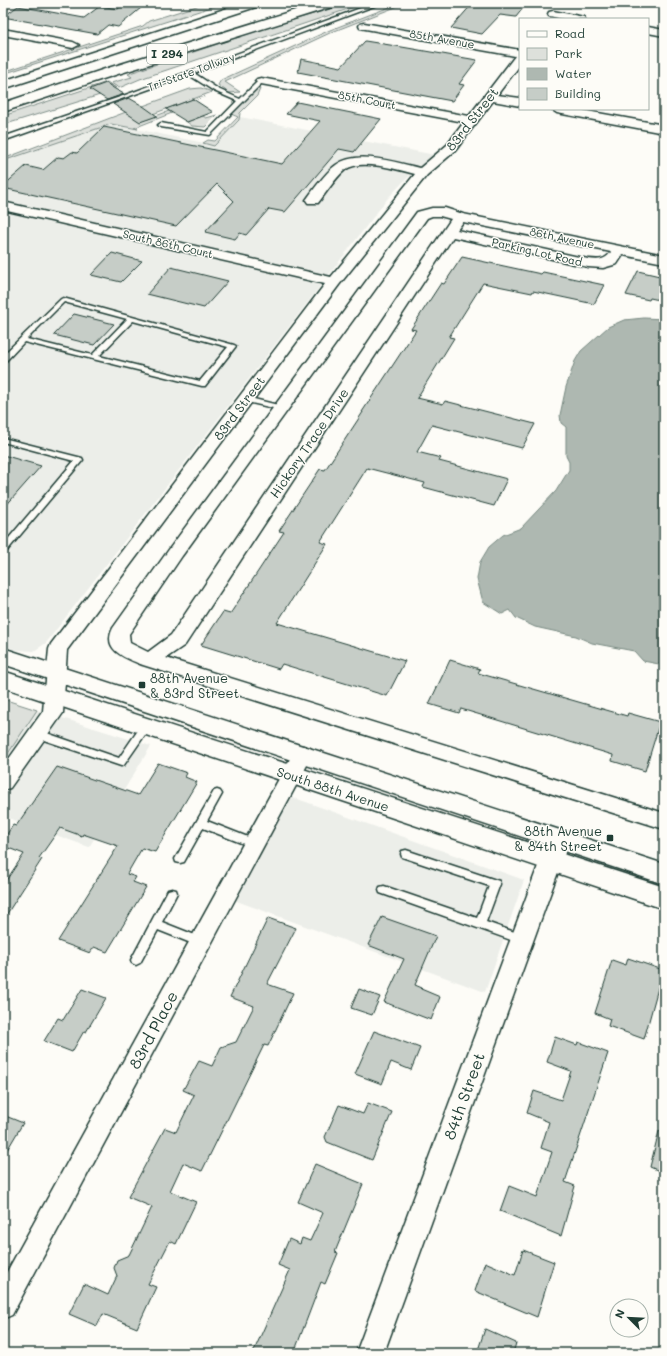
<svg xmlns="http://www.w3.org/2000/svg" width="667" height="1356" viewBox="0 0 667 1356" font-family="Mali,sans-serif">
<style>
.built{fill:#eceee9}
.green{fill:#dde0db;stroke:#7e8e88}
.water{fill:#aeb8b1;stroke:#75877f}
.building{fill:#c6cdc7;stroke:#1f3d34}
.lines{fill:none;stroke-linecap:round;stroke-linejoin:round}
.lane-casing{stroke:#1f3d34;stroke-width:3}
.street-casing{stroke:#1f3d34;stroke-width:3}
.secondary-casing{stroke:#1f3d34;stroke-width:3}
.highway-casing{stroke:#1f3d34;stroke-width:3}
.path{stroke:#1f3d34;stroke-width:1.5;stroke-dasharray:0.5 2;stroke-linecap:butt}
.lane{fill:#fdfcf7;fill-rule:evenodd}
.street{fill:#fdfcf7;fill-rule:evenodd}
.secondary{fill:#fdfcf7;fill-rule:evenodd}
.highway{fill:#fdfcf7;fill-rule:evenodd}
.poi-dot{fill:#1f3d34;stroke:#fdfcf7;stroke-width:1.5}
.labels{text-anchor:middle;stroke-width:3;stroke-linejoin:round;paint-order:stroke}
.far-street-label{font-size:11px;fill:#1f3d34;stroke:#fdfcf7}
.shield{fill:#fdfcf7;stroke:#62766e;stroke-width:1}
.shield-label{font-size:12px;font-weight:bold;fill:#1f3d34}
.street-label{font-size:13px;fill:#1f3d34;stroke:#fdfcf7}
.poi-label{font-size:13px;fill:#1f3d34;stroke:#fdfcf7;text-anchor:start}
.near-street-label{font-size:16px;fill:#1f3d34;stroke:#fdfcf7}
</style>
<rect width="100%" height="100%" fill="#fdfcf7"/>
<filter id="ink" filterUnits="userSpaceOnUse"><feTurbulence type="fractalNoise" baseFrequency=".025" numOctaves="2"/><feDisplacementMap in="SourceGraphic" scale="8" xChannelSelector="R" yChannelSelector="G"/><feConvolveMatrix kernelMatrix="1 2 1 2 8 2 1 2 1" color-interpolation-filters="sRGB"/></filter>
<g filter="url(#ink)">
<g class="built">
<path d="M240 117 435 155 404 181 388 198 46 643 34 651 17 650 3 646V161L111 124 214 145 239 121Z"/>
<path d="M37 710 151 746 89 847 3 816V761Z"/>
<path d="M292 797 524 880 485 992 234 900Z"/>
</g>
<g class="green">
<path d="M206 3H224L3 74V72L143 26 149 21Z"/>
<path d="M351 3H366L140 79 119 88 111 83 132 77 128 74 133 72 272 26Z"/>
<path d="M400 3H406L332 32 225 82 240 92 229 93 218 85 221 80 330 30Z"/>
<path d="M107 82 116 88 106 83 90 89 100 95 3 125V116Z"/>
<path d="M201 88 212 92 150 115 143 106 190 89Z"/>
<path d="M260 89 257 96 240 113 239 120 214 146 203 143 208 140 215 141 238 117 231 114 255 90Z"/>
<path d="M169 111 172 113 134 128 138 129 111 124 3 161V159L126 112 148 119Z"/>
<path d="M217 115 205 127 192 126 187 122 203 116 206 118Z"/>
<path d="M3 699 37 710 3 761Z"/>
</g>
<path class="water" d="M644 318 664 319V665L643 661 634 651 592 643 576 636 535 627 516 618 510 610 502 614 483 602 477 579 480 562 489 547 503 535 521 528 556 491 569 470V462L566 456V427L561 423 560 415 566 387 575 361 581 351 608 327 624 320Z"/>
<g class="building">
<path d="M125 3H147L118 27 108 25 97 34 3 17 18 6 84 18 100 6 118 9Z"/>
<path d="M473 3H527L516 17 500 15 482 34 451 28Z"/>
<path d="M365 41 396 46 477 60 459 84 464 85 452 101 298 72 301 59 341 67Z"/>
<path d="M106 83 115 89 124 94 107 100 90 89Z"/>
<path d="M129 98 143 106 157 116 140 122 113 104Z"/>
<path d="M193 99 213 112 187 122 166 109Z"/>
<path d="M297 102 381 119 354 152 339 149 285 212 269 209 246 235 240 233 235 239 205 232 234 201 217 184 176 226 3 188V186L26 166 43 170 58 157 64 158 72 152 77 153 104 127 282 164 320 121 286 114Z"/>
<path d="M112 253 142 261 121 282 91 275Z"/>
<path d="M462 257 541 274 543 272 604 285 594 304 533 291 532 293 483 283 449 337 454 338 417 398 443 404 445 401 535 424 522 448 432 425 417 452 441 458 439 461 507 479 494 506 423 487 425 483 367 468 320 542 327 544 277 623 405 661 387 696 282 664 279 669 201 645 223 612 230 614 284 532 279 531 320 469 325 470 363 412H362L416 330 411 329 441 283 444 284Z"/>
<path d="M171 267 228 281 204 308 147 294Z"/>
<path d="M638 271 664 277V301L650 298 649 300 626 295Z"/>
<path d="M74 314 114 324 94 345 54 335Z"/>
<path d="M3 455 41 466 3 509Z"/>
<path d="M450 660 480 669 478 673 627 716 628 713 660 722 645 771 612 761 613 755 461 709 459 713 429 704Z"/>
<path d="M158 763 187 773 185 777 197 782 155 852 142 848 127 874 136 877 133 882 146 887 107 952 94 947 90 953 58 941 118 846 83 834 82 836 60 828 39 858 42 859 3 920V885L24 854 3 846V840L13 825 16 826 57 767 138 795Z"/>
<path d="M382 917 436 936 415 985 422 988 421 989 440 997 431 1020 384 1002 404 959 368 945Z"/>
<path d="M268 918 296 928 267 984 293 993 268 1046 264 1045 202 1171 183 1163 170 1191 196 1202 176 1244 170 1241 148 1284 156 1287 137 1328 103 1314 97 1326 69 1314 84 1284 108 1295 117 1276 114 1268 117 1260 129 1255 152 1207 128 1197 165 1128 176 1132 194 1095 183 1090 199 1061 212 1066 221 1047 236 1042 254 1006 230 997Z"/>
<path d="M628 958 663 970 644 1039 608 1026 610 1019 595 1013 612 960 626 965Z"/>
<path d="M82 989 106 998 86 1032 84 1031 72 1052 44 1041 58 1018 63 1020Z"/>
<path d="M359 989 380 997 372 1015 351 1008Z"/>
<path d="M374 1031 420 1048 411 1070 391 1062 382 1084 355 1074Z"/>
<path d="M555 1037 577 1045 578 1042 608 1053 565 1182 575 1186 561 1236 500 1211 509 1186 537 1197 552 1152 541 1148 549 1122 527 1113 534 1091 561 1100 571 1071 547 1062Z"/>
<path d="M368 1103 392 1112 372 1160 327 1142 325 1137 339 1105 363 1114Z"/>
<path d="M3 1115 23 1123 3 1157Z"/>
<path d="M659 1131H664V1173L650 1167Z"/>
<path d="M315 1164 363 1184 335 1252 338 1253 325 1284 321 1282 294 1353H253L290 1270 278 1265 289 1239 300 1244 302 1238 310 1241 323 1213 298 1202Z"/>
<path d="M523 1250 554 1262 537 1317 475 1291 485 1262 515 1275Z"/>
<path d="M485 1329 516 1343 513 1353H477Z"/>
</g>
<g class="lines">
<g class="lane-casing">
<g id="lane">
<path d="M374 3H382L194 73 218 89 240 99 259 80 264 81 210 135 161 127 158 125 161 123 207 132 237 101 214 91 189 75 3 141V137L120 97Z"/>
<path d="M63 298 234 345 236 346 205 386H202L24 342 6 361H3V355L61 299ZM64 302 127 319 92 355 27 339ZM133 321 228 347 200 381 99 356Z"/>
<path d="M243 397H246L282 406 286 408 282 410 243 401Z"/>
<path d="M3 438 82 458 83 460 6 552 3 553V545L74 461 3 442Z"/>
<path d="M146 722 149 723 151 726 149 729 124 765 121 766 35 737 33 734 35 731 38 730 119 758 143 723Z"/>
<path d="M217 790 220 791 222 794 207 821 258 841 259 844 258 847 254 848 203 828 184 862 180 863 176 862 175 859 214 791Z"/>
<path d="M406 850 499 881 500 884 486 922 526 936 527 939 526 942 522 944 380 893 379 890 380 887 384 886 477 918 489 886 402 857 401 854 402 851Z"/>
<path d="M172 889 176 890 177 893 162 922 205 939 206 942 205 945 201 947 158 930 140 963 136 965 132 963 131 960 168 890Z"/>
</g>
</g>
<g class="street-casing">
<g id="street">
<path d="M553 11 584 17 585 19H563L549 16 548 14 549 12Z"/>
<path d="M364 23 520 50V65L497 95 520 98V106L493 101 455 151 427 175 339 285 67 650 63 713 10 788 3 790V767L43 711 49 649 51 644 325 284 3 210V202L331 277 415 174C398 170 361 158 345 170 335 178 327 192 318 203H308L306 200C314 189 325 173 336 165 357 149 398 163 420 168L447 145 464 122 261 84 255 81 257 79 261 78 469 116 515 56 360 28 359 26 360 24Z"/>
<path d="M648 27 664 30V36L648 33Z"/>
<path d="M3 29 73 42 79 45 73 48 3 35Z"/>
<path d="M551 109H576L664 125V133L557 113Z"/>
<path d="M432 208H445L463 214 664 255V263L623 255 617 264 603 268 588 267 453 237 185 645 166 658 664 813V829L143 665C128 659 101 651 113 628L170 548 417 212ZM432 216H440L451 219 171 635 148 652 130 643 129 634 182 556 427 218ZM463 222 611 252C605 261 598 260 588 259L457 230Z"/>
<path d="M303 746 310 748 313 754 12 1315 3 1319V1279L296 748Z"/>
<path d="M559 830 566 833 570 839 384 1353H356L548 839 552 833Z"/>
</g>
</g>
<g class="secondary-casing">
<g id="secondary">
<path d="M3 648 664 864V884L3 664Z"/>
<path d="M3 671 664 887V909L3 687Z"/>
</g>
</g>
<g class="highway-casing">
<g id="highway">
<path d="M243 3H261L259 6 3 89V81Z"/>
<path d="M318 3H337L335 6 118 74 3 112V103L108 68Z"/>
</g>
</g>
<path class="path" d="M197 99 206 96"/>
<use href="#lane" class="lane"/>
<use href="#street" class="street"/>
<use href="#secondary" class="secondary"/>
<use href="#highway" class="highway"/>
</g>
</g>
<g class="poi-dot">
<rect x="138" y="681" width="8" height="8" rx="2"/>
<rect x="606" y="834" width="8" height="8" rx="2"/>
</g>
<g class="labels">
<g class="far-street-label">
<text transform="translate(442 39) rotate(10)" y="4">85th Avenue</text>
<text transform="translate(191 72) rotate(-20)" y="4">Tri-State Tollway</text>
<text transform="translate(367 100) rotate(11)" y="4">85th Court</text>
<text transform="translate(562 238) rotate(12)" y="4">86th Avenue</text>
<text transform="translate(168 244) rotate(13)" y="4">South 86th Court</text>
<text transform="translate(537 252) rotate(13)" y="4">Parking Lot Road</text>
</g>
<rect class="shield" x="147" y="44" width="40" height="20" rx="3"/>
<g class="shield-label">
<text x="167" y="58">I 294</text>
</g>
<g class="street-label">
<text transform="translate(472 119) rotate(-52)" y="5">83rd Street</text>
<text transform="translate(239 408) rotate(-53)" y="5">83rd Street</text>
<text transform="translate(309 443) rotate(-56)" y="5">Hickory Trace Drive</text>
<text transform="translate(333 789) rotate(18)" y="5">South 88th Avenue</text>
</g>
<g class="poi-label">
<text x="150" y="683">88th Avenue<tspan x="150" dy="15">&amp; 83rd Street</tspan></text>
<text x="602" y="836" text-anchor="end">88th Avenue<tspan x="602" dy="15">&amp; 84th Street</tspan></text>
</g>
<g class="near-street-label">
<text transform="translate(153 1030) rotate(-62)" y="6">83rd Place</text>
<text transform="translate(464 1096) rotate(-70)" y="6">84th Street</text>
</g>
</g>
<rect width="667" height="1356" fill="none" stroke="#fdfcf7" stroke-width="16"/>
<rect x="8" y="8" width="651" height="1340" fill="none" stroke="#1f3d34" stroke-width="1.5" filter="url(#ink)"/>
<rect x="519" y="18" width="130" height="92" fill="#fdfcf7" stroke="#a4b0a9"/>
<rect x="527" y="31" width="20" height="6" fill="#fdfcf7" stroke="#a4b0a9"/>
<text x="555" y="38" font-size="12" fill="#1f3d34">Road</text>
<rect x="527" y="48" width="20" height="12" fill="#dde0db" stroke="#a4b0a9"/>
<text x="555" y="58" font-size="12" fill="#1f3d34">Park</text>
<rect x="527" y="68" width="20" height="12" fill="#aeb8b1" stroke="#a4b0a9"/>
<text x="555" y="78" font-size="12" fill="#1f3d34">Water</text>
<rect x="527" y="88" width="20" height="12" fill="#c6cdc7" stroke="#a4b0a9"/>
<text x="555" y="98" font-size="12" fill="#1f3d34">Building</text>
<g transform="translate(629 1318) rotate(294)"><circle r="19" fill="#fdfcf7" stroke="#a4b0a9"/>
<path d="M0-3L7 15L0 10L-7 15Z" fill="#1f3d34"/>
<text y="-6" font-size="11" font-weight="bold" text-anchor="middle" fill="#1f3d34">N</text>
</g>
</svg>
